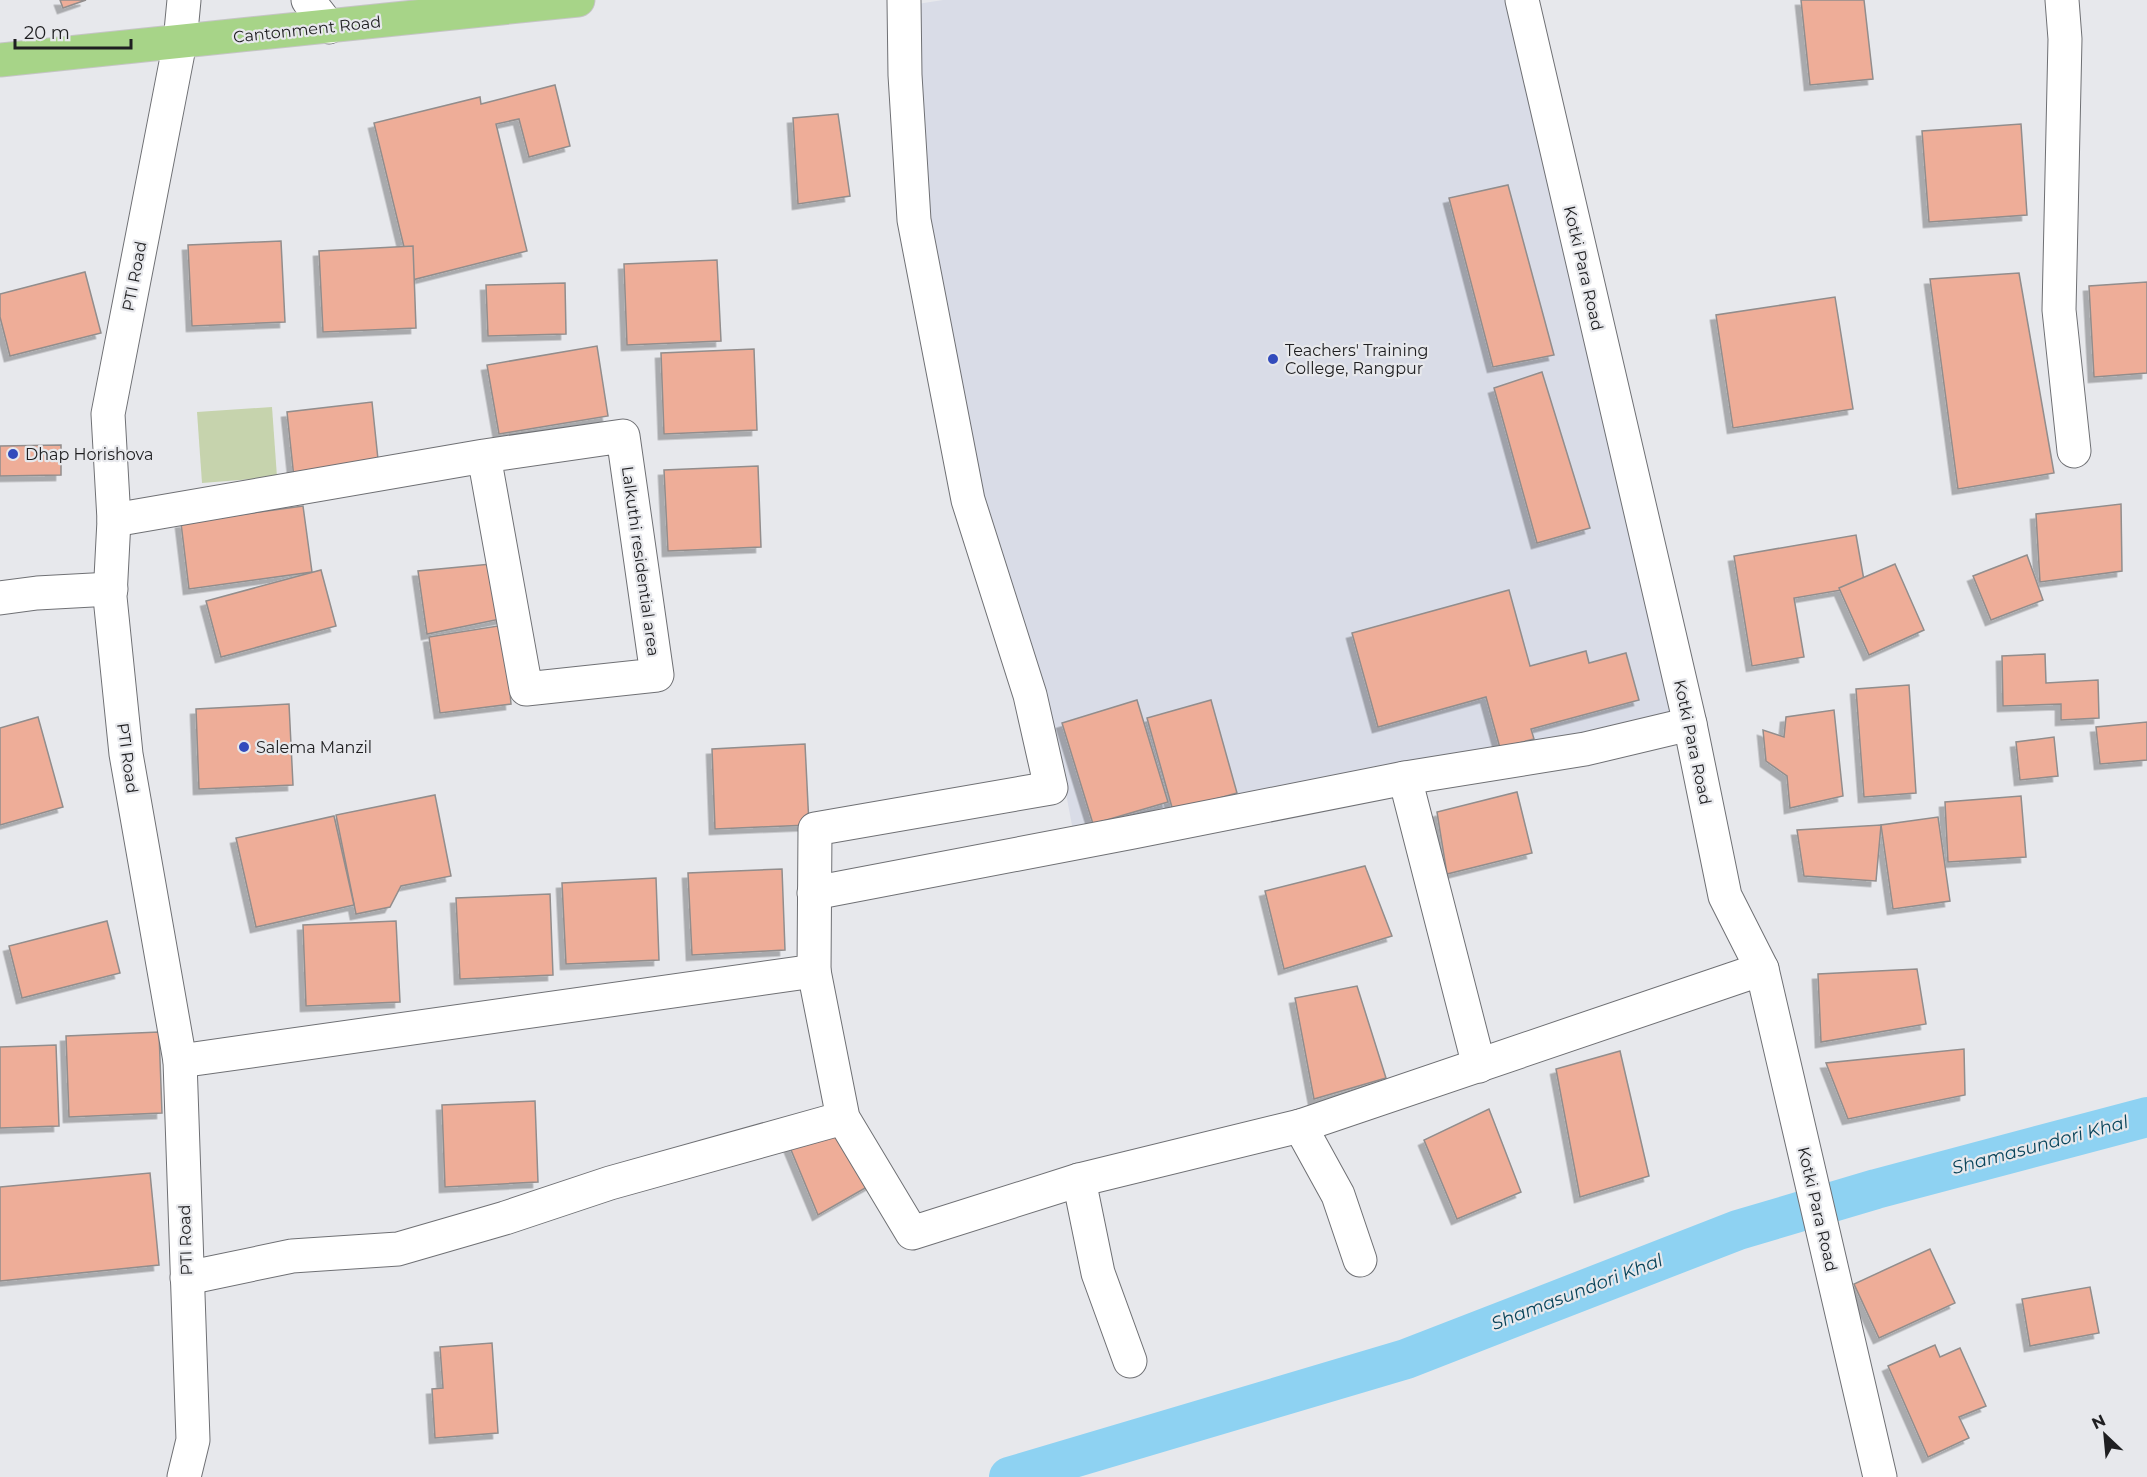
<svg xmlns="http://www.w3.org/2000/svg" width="2147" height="1477" viewBox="0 0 2147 1477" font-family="Montserrat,sans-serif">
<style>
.built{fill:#d9dce7}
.green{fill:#c6d3ad}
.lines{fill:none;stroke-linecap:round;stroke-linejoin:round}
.canal{stroke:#8ed2f2;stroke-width:40}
.building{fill:#eead98;stroke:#928d8c;stroke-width:1.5;filter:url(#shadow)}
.minor-casing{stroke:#6f7074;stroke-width:35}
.major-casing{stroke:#c5c5c5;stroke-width:35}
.minor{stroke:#fff;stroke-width:33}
.major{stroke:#a7d488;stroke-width:33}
.poi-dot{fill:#324bbc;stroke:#e7e8ec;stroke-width:2}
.labels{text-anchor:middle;stroke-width:4.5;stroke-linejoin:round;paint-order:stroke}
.street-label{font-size:16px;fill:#1f1f21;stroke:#e7e8ec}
.poi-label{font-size:16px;fill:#1f1f21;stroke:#e7e8ec;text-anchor:start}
.water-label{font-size:18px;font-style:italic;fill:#09445a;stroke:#e7e8ec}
</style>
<defs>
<filter id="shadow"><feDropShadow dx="-5.5" dy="5.5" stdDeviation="0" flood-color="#0004"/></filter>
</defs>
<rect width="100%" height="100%" fill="#e7e8ec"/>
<path class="built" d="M943 0H1514L1676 716 1074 836 1047 692 977 499 923 219 911 5Z"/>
<path class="green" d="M272 407 277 477 202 483 197 412Z"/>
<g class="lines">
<path class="canal" d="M1009 1477 1406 1359 1738 1230 1876 1189 2147 1117"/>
</g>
<g class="building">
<path d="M60 0H86L63 8Z"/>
<path d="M1801 0H1864L1873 79 1810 85Z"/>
<path d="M555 85 570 146 529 157 519 119 496 124 527 251 412 280 374 123 480 97 481 104Z"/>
<path d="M838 114 850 196 798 204 793 118Z"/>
<path d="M2021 124 2027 215 1929 222 1922 131Z"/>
<path d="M1508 185 1554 355 1493 367 1449 198Z"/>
<path d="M281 241 285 322 192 326 188 245Z"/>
<path d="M413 246 416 328 323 332 319 251Z"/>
<path d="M717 260 721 341 627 345 624 264Z"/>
<path d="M85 272 101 333 10 356 0 317V294Z"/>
<path d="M2019 273 2054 473 1958 489 1930 279Z"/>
<path d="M2147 282V373L2094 377 2089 286Z"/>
<path d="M565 283 566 334 488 336 486 285Z"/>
<path d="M1835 297 1853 409 1733 428 1716 315Z"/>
<path d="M597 346 608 416 499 434 487 365Z"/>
<path d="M754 349 757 430 664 434 661 353Z"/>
<path d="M1542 372 1590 528 1537 543 1494 388Z"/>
<path d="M372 402 379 469 294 478 287 412Z"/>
<path d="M61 445V475L0 476V446Z"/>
<path d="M758 466 761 547 668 551 664 470Z"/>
<path d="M2121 504 2122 571 2040 582 2036 514Z"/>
<path d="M303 506 312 572 189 589 181 523Z"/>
<path d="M1856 535 1865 586 1794 598 1804 657 1752 666 1734 556Z"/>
<path d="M2027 555 2043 600 1991 620 1973 576Z"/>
<path d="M491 564 505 618 427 634 418 571Z"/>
<path d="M1895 564 1924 630 1869 655 1839 588Z"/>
<path d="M321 570 336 626 221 657 206 601Z"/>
<path d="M1509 590 1530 666 1586 651 1589 663 1626 653 1639 700 1531 729 1534 739 1500 748 1486 697 1378 727 1352 633Z"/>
<path d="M504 625 511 704 440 713 429 637Z"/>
<path d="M2045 654 2046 683 2098 680 2099 718 2061 720V704L2003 706 2002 656Z"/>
<path d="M1909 685 1916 793 1864 797 1856 689Z"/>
<path d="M1137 700 1168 802 1093 824 1062 723Z"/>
<path d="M1211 700 1237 793 1173 811 1147 718Z"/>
<path d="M289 704 293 785 199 789 196 709Z"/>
<path d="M1834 710 1843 796 1790 808 1787 776 1766 761 1763 730 1784 737 1786 717Z"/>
<path d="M38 717 63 807 0 825V728Z"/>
<path d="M2147 722V760L2100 764 2096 727Z"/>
<path d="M2054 737 2058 776 2020 780 2016 742Z"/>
<path d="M805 744 809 825 715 829 712 749Z"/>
<path d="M1517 792 1532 853 1447 874 1437 812Z"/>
<path d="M435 795 451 876 401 886 390 907 356 914 336 815Z"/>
<path d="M2021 796 2026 857 1948 862 1945 802Z"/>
<path d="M334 816 354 905 256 927 236 838Z"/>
<path d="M1938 817 1950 901 1893 909 1881 825Z"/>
<path d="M1881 825 1876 881 1804 876 1797 830Z"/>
<path d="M1365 866 1392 936 1284 969 1265 891Z"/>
<path d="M782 869 785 950 692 955 688 873Z"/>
<path d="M656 878 659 960 566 964 562 883Z"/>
<path d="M550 894 553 975 460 979 456 898Z"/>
<path d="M107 921 120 973 22 998 9 946Z"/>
<path d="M396 921 400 1002 306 1006 303 925Z"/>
<path d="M1917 969 1926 1024 1821 1042 1818 974Z"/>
<path d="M1357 986 1386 1078 1314 1099 1295 998Z"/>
<path d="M159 1032 162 1113 69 1117 66 1036Z"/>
<path d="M56 1045 59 1126 0 1128V1047Z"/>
<path d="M1964 1049 1965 1095 1848 1119 1826 1063Z"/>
<path d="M1620 1051 1649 1176 1580 1197 1556 1069Z"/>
<path d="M535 1101 538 1182 445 1187 442 1105Z"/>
<path d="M1489 1109 1521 1192 1457 1219 1424 1140Z"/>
<path d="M849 1133 874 1183 818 1215 789 1145Z"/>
<path d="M150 1173 159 1265 0 1281V1187Z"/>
<path d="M1930 1249 1955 1303 1879 1338 1854 1284Z"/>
<path d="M2090 1287 2099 1333 2030 1346 2022 1299Z"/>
<path d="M492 1343 498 1433 435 1438 432 1389 443 1388 440 1347Z"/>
<path d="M1935 1345 1940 1357 1960 1348 1986 1406 1959 1417 1969 1438 1928 1457 1888 1366Z"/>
</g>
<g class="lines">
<g class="minor-casing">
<g id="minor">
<path d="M184 0 180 42 108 414 114 520 110 597 126 754 180 1061 193 1440 184 1477"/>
<path d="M308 0 329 27"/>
<path d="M1522 0 1690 724 1725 896 1762 969 1880 1477"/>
<path d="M2062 0 2065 39 2059 310 2074 451"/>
<path d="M114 520 484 456 623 436 657 675 526 689 484 456"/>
<path d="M0 598 37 593 111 589"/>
<path d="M1405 778 1479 1066"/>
<path d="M814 893 1133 832 1405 778 1585 749 1690 724"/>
<path d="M814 971 843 1118 912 1233 1079 1180 1300 1126 1762 969"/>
<path d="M180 1061 814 971 815 829 1051 788 1030 695 968 500 914 220 905 75 904 0"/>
<path d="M1300 1126 1338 1195 1360 1260"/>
<path d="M1079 1180 1098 1273 1130 1361"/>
<path d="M187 1278 292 1256 398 1249 505 1218 610 1183 843 1118"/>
</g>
</g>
<g class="major-casing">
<path id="major" d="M0 60 578 0"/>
</g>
<use href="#minor" class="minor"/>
<use href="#major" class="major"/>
</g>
<g class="poi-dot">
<circle cx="1273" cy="359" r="6"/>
<circle cx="13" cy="454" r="6"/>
<circle cx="244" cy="747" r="6"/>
</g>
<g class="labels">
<g class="street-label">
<text transform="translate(307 29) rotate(-6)" y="6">Cantonment Road</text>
<text transform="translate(1584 268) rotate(77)" y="6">Kotki Para Road</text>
<text transform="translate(134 276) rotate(-79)" y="6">PTI Road</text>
<text transform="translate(641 561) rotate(82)" y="6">Lalkuthi residential area</text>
<text transform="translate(1693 742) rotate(78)" y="6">Kotki Para Road</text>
<text transform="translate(128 758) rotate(82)" y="6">PTI Road</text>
<text transform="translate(1818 1209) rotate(77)" y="6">Kotki Para Road</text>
<text transform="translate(185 1240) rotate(-92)" y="6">PTI Road</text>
</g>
<g class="poi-label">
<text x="1285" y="356">Teachers' Training<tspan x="1285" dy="18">College, Rangpur</tspan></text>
<text x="25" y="460">Dhap Horishova</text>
<text x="256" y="753">Salema Manzil</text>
</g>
<g class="water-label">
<text transform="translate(2040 1145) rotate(-15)" y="6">Shamasundori Khal</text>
<text transform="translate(1577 1292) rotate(-21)" y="6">Shamasundori Khal</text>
</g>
</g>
<g transform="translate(2105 1435) rotate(334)" stroke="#e7e8ec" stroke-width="4.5" paint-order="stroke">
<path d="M0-4.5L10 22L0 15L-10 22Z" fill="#1f1f21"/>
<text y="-9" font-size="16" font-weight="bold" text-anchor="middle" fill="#1f1f21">N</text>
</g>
<path d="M15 39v9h116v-9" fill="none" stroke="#1f1f21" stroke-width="3"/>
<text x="24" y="39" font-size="18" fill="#1f1f21" stroke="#e7e8ec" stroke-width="4.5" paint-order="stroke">20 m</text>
</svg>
